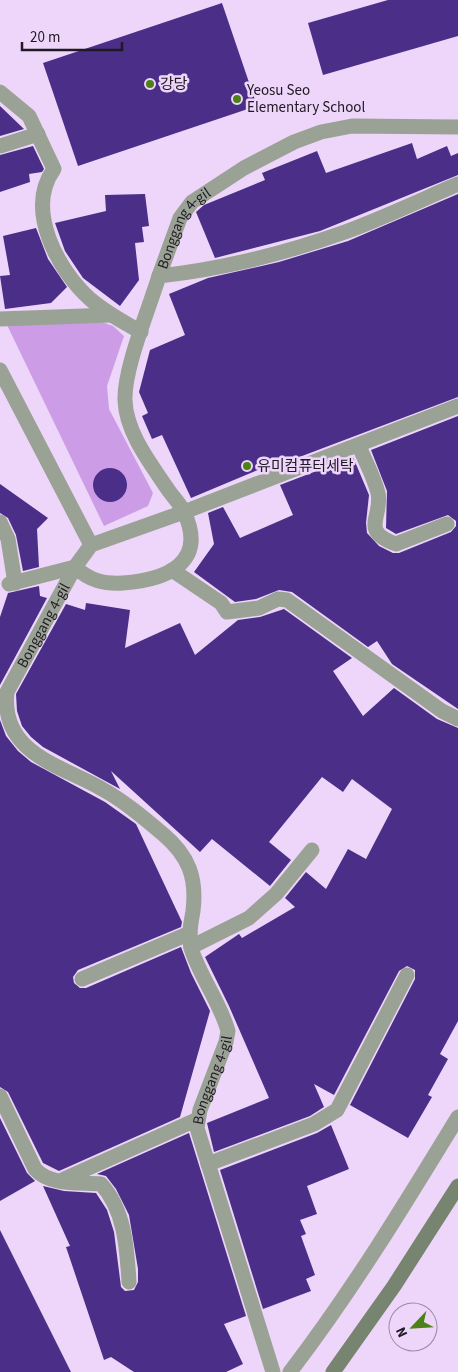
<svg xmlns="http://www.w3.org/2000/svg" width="458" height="1372" viewBox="0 0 458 1372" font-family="'Source Sans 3','Noto Sans KR',sans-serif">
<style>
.green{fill:#cc9ce6}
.building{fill:#4b2e88}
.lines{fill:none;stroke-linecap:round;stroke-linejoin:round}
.lane{stroke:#99a294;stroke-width:15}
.street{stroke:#99a294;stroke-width:15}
.secondary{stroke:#77846f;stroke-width:15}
.poi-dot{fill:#4c8118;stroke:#edd6f9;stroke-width:2}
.labels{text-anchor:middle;stroke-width:5;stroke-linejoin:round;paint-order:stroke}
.poi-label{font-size:15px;fill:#201824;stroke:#edd6f9;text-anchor:start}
.street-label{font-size:15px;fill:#201824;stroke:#edd6f9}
</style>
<rect width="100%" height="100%" fill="#edd6f9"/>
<path class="green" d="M99 321 113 326 124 336 107 386 109 409 153 493 148 506 104 526 7 325Z"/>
<g class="building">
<path d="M388 0H458V36L323 75 308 23Z"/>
<path d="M222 3 257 106 78 166 43 63Z"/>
<path d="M0 106 24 129 0 136Z"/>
<path d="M412 143 417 159 447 146 451 156 458 153V175L320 231 215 258 196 212 204 205 265 180 262 173 317 151 326 173Z"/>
<path d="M33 146 44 169 42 172 29 174 30 182 0 192V155Z"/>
<path d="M145 194 149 226 142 227 144 242 135 243 139 280 120 306 83 278 65 251 55 223 106 211 105 195Z"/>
<path d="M458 194V397L273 467 272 464 191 498 162 435 152 439 142 416 148 413 139 392 150 350 185 335 169 294 208 278 279 262 348 241Z"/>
<path d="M36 228 48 259 67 287 51 303 5 309 0 276 10 275 3 236Z"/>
<path d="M458 416V709L392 664 377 641 368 647 292 592 279 590 256 599 235 602 194 572 214 544 208 513 223 507 240 538 293 515 280 485 353 457 369 495 366 523 367 533 379 546 393 553H399L451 532 456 526V521L448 515 396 534 386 528 387 491 371 450Z"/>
<circle cx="110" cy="485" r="17"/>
<path d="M0 484 48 518 37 529 39 567 23 571 16 535 8 518 0 513Z"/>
<path d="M39 586 40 596 47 598 0 685V617L8 593Z"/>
<path d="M86 603 130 610 125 648 180 623 195 655 238 620 260 617 284 609 352 658 333 671 363 716 394 688 437 719 458 728V1021L440 1054 448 1059 428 1095 432 1097 408 1138 350 1105 415 979V970L407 966 399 971 334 1095 314 1084 324 1107 310 1116 214 1152 207 1123 269 1098 229 1006 205 957 239 934 242 938 295 907 285 898 306 872 326 889 348 849 366 859 392 809 352 779 343 792 322 777 269 842 291 860 270 886 212 839 200 852 111 771 120 789 43 747 31 737 22 726 17 711 16 694 66 604 85 610Z"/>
<path d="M0 720 6 736 18 751 31 762 105 802 136 824 182 922 181 927 78 970 73 977 74 983 80 988H86L181 947 191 973 210 1011 180 1117 59 1171 43 1163 8 1092 0 1087Z"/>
<path d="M0 1118 27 1173 35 1181 0 1201Z"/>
<path d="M331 1125 349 1169 307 1186 317 1214 300 1220 306 1234 301 1236 315 1275 306 1279 311 1291 263 1309 220 1170 317 1133Z"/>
<path d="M189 1133 246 1316 224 1324 243 1364 226 1372H134L111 1357 104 1360 66 1247 70 1246 43 1186 64 1191 96 1193 107 1210 114 1232 121 1287 125 1291 134 1290 138 1282V1269L129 1215 116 1189 106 1176 97 1174Z"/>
<path d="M0 1230 71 1372H0Z"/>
</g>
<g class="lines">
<g class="lane">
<path d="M0 92 29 116 54 169C25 209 57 269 90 299 105 312 123 322 141 332"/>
<path d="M0 146 38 134"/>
<path id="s1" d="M159 276 180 218 192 202 244 168 294 142 321 132 352 126 458 127"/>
<path d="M0 319 111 315"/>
<path d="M359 446C365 461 374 477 378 493 383 517 359 531 396 544L447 524"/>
<path d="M0 522 8 539 15 583"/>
<path d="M172 570 221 603 227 612 259 608 278 599 287 600 442 711 458 719"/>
<path d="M9 584 75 567"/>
<path d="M191 947 249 918 276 894 312 850"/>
<path d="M82 979 190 933"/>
<path d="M0 1096 35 1169C50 1186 80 1182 101 1184 125 1210 127 1249 129 1282"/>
<path d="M208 1164 314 1124 337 1110 407 975"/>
<path d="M64 1179 198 1119"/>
</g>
<g class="street">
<path d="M0 370 91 545"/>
<path d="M75 567C90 581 104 584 123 583 166 580 208 563 184 512 181 505 174 498 169 491 151 464 126 433 125 400 124 368 149 309 159 276 222 269 286 253 345 232 383 218 421 200 458 184"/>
<path id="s2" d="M273 1372 197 1128 200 1110 226 1042 228 1031C220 1002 200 977 191 948 188 935 191 923 193 911 197 878 189 856 163 834 144 818 124 801 102 789 63 766 0 754 7 692L75 567 91 545 184 512 458 406"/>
<path d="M290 1372C352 1291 405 1204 458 1117"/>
</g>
<path class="secondary" d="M333 1372 394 1286 458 1186"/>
</g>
<g class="poi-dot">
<circle cx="150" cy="84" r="5"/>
<circle cx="237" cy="99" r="5"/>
<circle cx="247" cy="466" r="5"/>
</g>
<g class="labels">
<g class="poi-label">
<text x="160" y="89">강당</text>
<text x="247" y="95">Yeosu Seo<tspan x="247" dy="17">Elementary School</tspan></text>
<text x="257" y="471">유미컴퓨터세탁</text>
</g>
<g class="street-label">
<text dy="5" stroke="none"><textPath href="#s1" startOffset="55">Bonggang 4-gil</textPath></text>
<text dy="5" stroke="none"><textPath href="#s2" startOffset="872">Bonggang 4-gil</textPath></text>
<text dy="5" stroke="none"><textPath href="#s2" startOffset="306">Bonggang 4-gil</textPath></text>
</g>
</g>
<g transform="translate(413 1327) rotate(245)"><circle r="24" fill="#edd6f9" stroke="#9b8aa4"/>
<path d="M0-4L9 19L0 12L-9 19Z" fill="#4c8118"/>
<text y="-8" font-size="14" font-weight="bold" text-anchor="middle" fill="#201824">N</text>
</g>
<path d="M22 42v8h100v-8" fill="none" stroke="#201824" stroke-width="2.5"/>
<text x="30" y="42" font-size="15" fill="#201824" stroke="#edd6f9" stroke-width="4" paint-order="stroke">20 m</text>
</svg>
